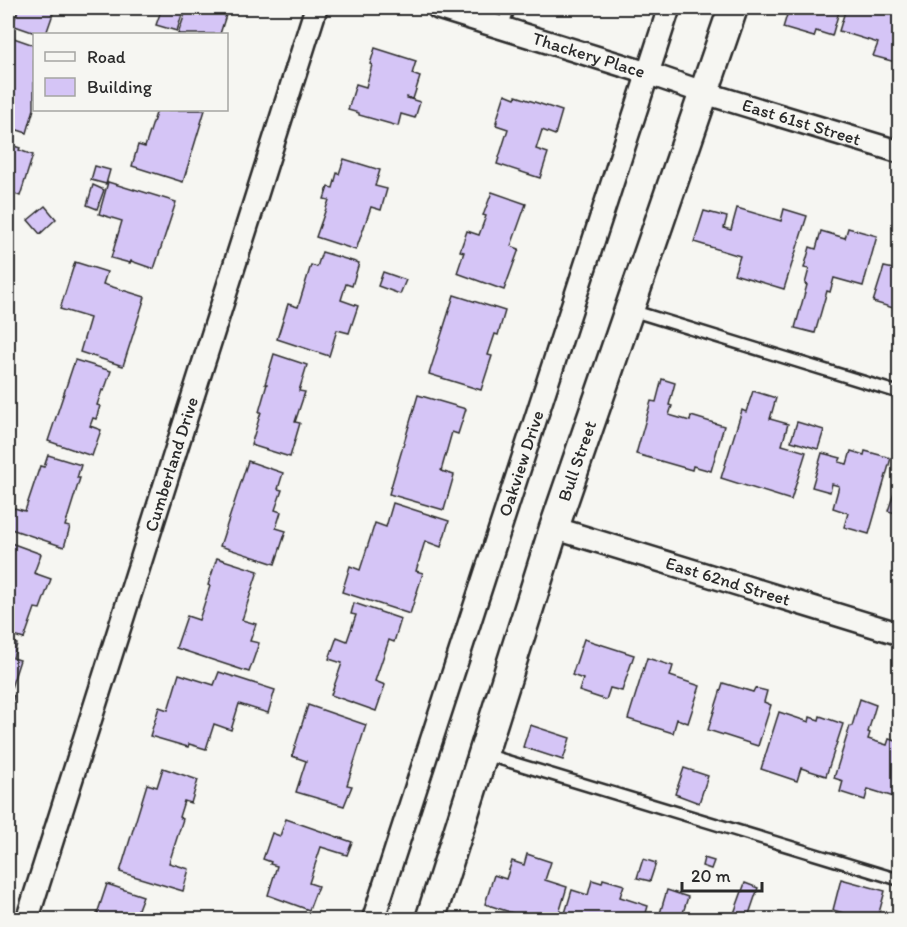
<svg xmlns="http://www.w3.org/2000/svg" width="907" height="927" viewBox="0 0 907 927" font-family="Itim,sans-serif">
<style>
.building{fill:#d5c5f6;stroke:#2b2b2b;stroke-width:1.5}
.lines{fill:none;stroke-linecap:round;stroke-linejoin:round}
.lane-casing{stroke:#2b2b2b;stroke-width:15}
.street-casing{stroke:#2b2b2b;stroke-width:26}
.secondary-casing{stroke:#2b2b2b;stroke-width:33}
.lane{stroke:#f6f6f2;stroke-width:10}
.street{stroke:#f6f6f2;stroke-width:21}
.secondary{stroke:#f6f6f2;stroke-width:28}
.labels{text-anchor:middle;stroke-width:4.5;stroke-linejoin:round;paint-order:stroke}
.street-label{font-size:18px;fill:#2b2b2b;stroke:#f6f6f2}
</style>
<rect width="100%" height="100%" fill="#f6f6f2"/>
<filter id="ink" filterUnits="userSpaceOnUse"><feTurbulence type="fractalNoise" baseFrequency=".0167" numOctaves="2"/><feDisplacementMap in="SourceGraphic" scale="12" xChannelSelector="R" yChannelSelector="G"/><feConvolveMatrix kernelMatrix="1 2 1 2 8 2 1 2 1" color-interpolation-filters="sRGB"/></filter>
<g filter="url(#ink)">
<g class="building">
<path d="M19 8H55L46 34H38L12 25Z"/>
<path d="M162 8H173L183 11 177 31 156 25Z"/>
<path d="M184 8H222L220 14 226 15 220 34H178L187 8Z"/>
<path d="M789 8H840L832 36 816 31 814 37 783 28Z"/>
<path d="M846 8H900L899 63 873 56 878 43 839 31Z"/>
<path d="M8 36 34 45V109L27 133 8 127Z"/>
<path d="M375 48 416 61 412 74 420 77 413 99 407 97V98L420 102 415 118 401 114 398 126 359 115V113L348 110 356 84 366 87 372 65 370 64Z"/>
<path d="M505 94 515 98 516 96 562 111 555 135 542 130 536 149 548 153 540 178 497 164 508 129 496 125 497 122H496Z"/>
<path d="M157 110H205L183 182 132 166 138 145 145 147Z"/>
<path d="M8 144 20 148 19 150 33 155 20 196 8 191Z"/>
<path d="M344 159 380 170 375 186 387 189 381 210 371 207 356 250 316 237 329 200 324 199 328 187 333 188 337 173 339 174Z"/>
<path d="M95 166 110 170 106 184 91 180Z"/>
<path d="M108 182 134 190V189L176 202 154 269 131 261 130 263 111 258 122 221 99 214Z"/>
<path d="M93 185 104 190 97 209 87 205Z"/>
<path d="M492 192 526 204 511 246 519 249 504 290 457 273 464 252 460 251 467 231 479 235 486 216 483 215 484 213Z"/>
<path d="M45 206 56 219 40 234 28 220Z"/>
<path d="M737 208 781 221 784 209 807 216 784 289 734 274 740 256 694 242 704 211 727 217 724 228 731 230Z"/>
<path d="M848 228 877 236 863 286 834 278 830 292 827 291 815 333 795 328 807 285 805 284 809 269 804 268 810 247 816 249 821 231 845 238Z"/>
<path d="M322 252 359 263 352 286 346 284 341 300 358 306 349 333 337 330 329 356 277 339 288 304 298 307 311 265 317 267Z"/>
<path d="M75 262 107 272 103 284 145 297 123 366 80 352 90 318 60 309Z"/>
<path d="M900 264V310L873 302 884 267 898 270Z"/>
<path d="M383 272 406 280 400 294 378 286Z"/>
<path d="M454 295 505 311 498 335 495 334 488 355 492 356 481 390 429 374Z"/>
<path d="M274 354 307 365 299 391 305 392 295 422 300 423 290 457 251 445 261 412H259L267 384H265Z"/>
<path d="M75 360 111 371 104 391 102 390 97 405 100 406 96 419 93 418 90 426 101 430 92 456 48 441Z"/>
<path d="M662 379 675 383 669 405 672 406 669 415 690 421 691 416 724 426 711 471 693 466 692 470 636 454 651 401 656 402Z"/>
<path d="M753 391 776 398 770 419 788 424 782 445 806 452 791 500 721 478 742 410 746 412Z"/>
<path d="M418 395 466 409 458 434 452 432 441 471 454 475 444 510 389 494Z"/>
<path d="M797 422 824 430 818 449 791 441Z"/>
<path d="M851 451 864 455 865 451 891 458 869 534 844 527 848 513 833 508 839 486 832 484 830 492 812 487 822 453 841 458 839 462 847 464Z"/>
<path d="M48 455 81 465 77 478H80L65 526 70 527 64 547 8 528 14 508 25 511 40 466 44 467Z"/>
<path d="M248 461 283 473 278 489 282 490 275 510 281 512 276 528 286 531 275 564 220 546Z"/>
<path d="M900 475V514L888 511Z"/>
<path d="M393 503 449 521 441 547 425 541 416 571 423 573 410 614 342 592 350 566 360 570 375 523 386 527Z"/>
<path d="M8 542 41 554 34 573 51 579 40 609 35 608 24 639 8 634Z"/>
<path d="M217 558 258 571 242 620 256 624 250 641 259 643 249 672 176 648 187 616 199 620 210 586 208 585Z"/>
<path d="M354 603 401 619 394 642 389 640 375 681 385 685 376 711 331 695 342 663 329 659 337 637 347 641 356 615 351 614Z"/>
<path d="M584 639 634 655 622 691 610 688 606 700 579 691 583 679 572 675Z"/>
<path d="M8 641 17 644 13 658 20 660 9 694 14 696 8 718Z"/>
<path d="M647 658 673 666 670 676 700 686 688 723 677 719 673 733 628 719Z"/>
<path d="M219 672 275 690 268 713 239 704 231 730 214 724 206 749 189 744 188 747 150 736 159 707 168 710 179 674 214 685Z"/>
<path d="M723 683 753 692 755 688 767 691 764 702 771 705 758 746 708 730Z"/>
<path d="M860 699 876 705 868 732 870 733 868 739 887 745 889 739 900 742V779L894 797 868 789 865 800 840 792 843 781 834 778 850 726H852Z"/>
<path d="M308 705 366 725 347 785 352 786 344 806 296 792 306 761 292 756Z"/>
<path d="M779 712 809 722 810 717 819 720 820 716 843 724 826 776 801 768 797 781 761 769Z"/>
<path d="M530 725 570 738 563 760 523 747Z"/>
<path d="M163 768 198 780 191 803 184 801 179 817 183 819 169 863 189 869 183 891 120 872 147 784 157 787Z"/>
<path d="M684 768 708 776 699 803 675 794Z"/>
<path d="M286 819 352 842 347 855 321 847 309 883 318 886 309 910 268 895 277 866 270 864 271 862 263 859 272 833 280 836Z"/>
<path d="M527 854 551 862 545 880 567 887 557 920H526L525 917 485 904 494 875 506 879 512 861 524 865Z"/>
<path d="M704 858 714 861 711 869 702 866Z"/>
<path d="M643 859 656 863 650 881 637 878Z"/>
<path d="M603 879 624 885 620 897 648 906 644 920H563L572 890 588 895 592 880 602 883Z"/>
<path d="M841 879 885 891 877 920H867L833 910Z"/>
<path d="M745 883 758 888 747 920H734L732 919Z"/>
<path d="M107 884 143 896 135 917 141 920H95Z"/>
<path d="M667 890 688 897 682 916 694 920H658Z"/>
</g>
<g class="lines">
<g class="lane-casing">
<g id="lane">
<path d="M502 28 509 8"/>
<path d="M630 310 900 393"/>
<path d="M484 754 900 880"/>
</g>
</g>
<g class="street-casing">
<g id="street">
<path id="s1" d="M438 8 647 73 705 93 900 152"/>
<path id="s2" d="M554 528 900 634"/>
<path id="s3" d="M27 920 316 8"/>
<path id="s4" d="M373 920 669 8"/>
</g>
</g>
<g class="secondary-casing">
<g id="secondary">
<path id="s5" d="M430 920 483 754 554 528 733 8"/>
</g>
</g>
<use href="#lane" class="lane"/>
<use href="#street" class="street"/>
<use href="#secondary" class="secondary"/>
</g>
</g>
<g class="labels">
<g class="street-label">
<text dy="6" stroke="none"><textPath href="#s1" startOffset="158">Thackery Place</textPath></text>
<text dy="6" stroke="none"><textPath href="#s1" startOffset="381">East 61st Street</textPath></text>
<text dy="6" stroke="none"><textPath href="#s5" startOffset="482">Bull Street</textPath></text>
<text dy="6" stroke="none"><textPath href="#s3" startOffset="478">Cumberland Drive</textPath></text>
<text dy="6" stroke="none"><textPath href="#s4" startOffset="480">Oakview Drive</textPath></text>
<text dy="6" stroke="none"><textPath href="#s2" startOffset="182">East 62nd Street</textPath></text>
</g>
</g>
<rect width="907" height="927" fill="none" stroke="#f6f6f2" stroke-width="30"/>
<rect x="15" y="15" width="877" height="897" fill="none" stroke="#2b2b2b" stroke-width="2" filter="url(#ink)"/>
<rect x="33" y="33" width="195" height="78" fill="#f6f6f2" stroke="#a5a5a2" stroke-width="1.5"/>
<rect x="45" y="52" width="30" height="9" fill="#f6f6f2" stroke="#a5a5a2" stroke-width="1.5"/>
<text x="87" y="63" font-size="18" fill="#2b2b2b">Road</text>
<rect x="45" y="78" width="30" height="18" fill="#d5c5f6" stroke="#a5a5a2" stroke-width="1.5"/>
<text x="87" y="93" font-size="18" fill="#2b2b2b">Building</text>
<path d="M682 882v9h80v-9" fill="none" stroke="#2b2b2b" stroke-width="3"/>
<text x="691" y="882" font-size="18" fill="#2b2b2b" stroke="#f6f6f2" stroke-width="4.5" paint-order="stroke">20 m</text>
</svg>
